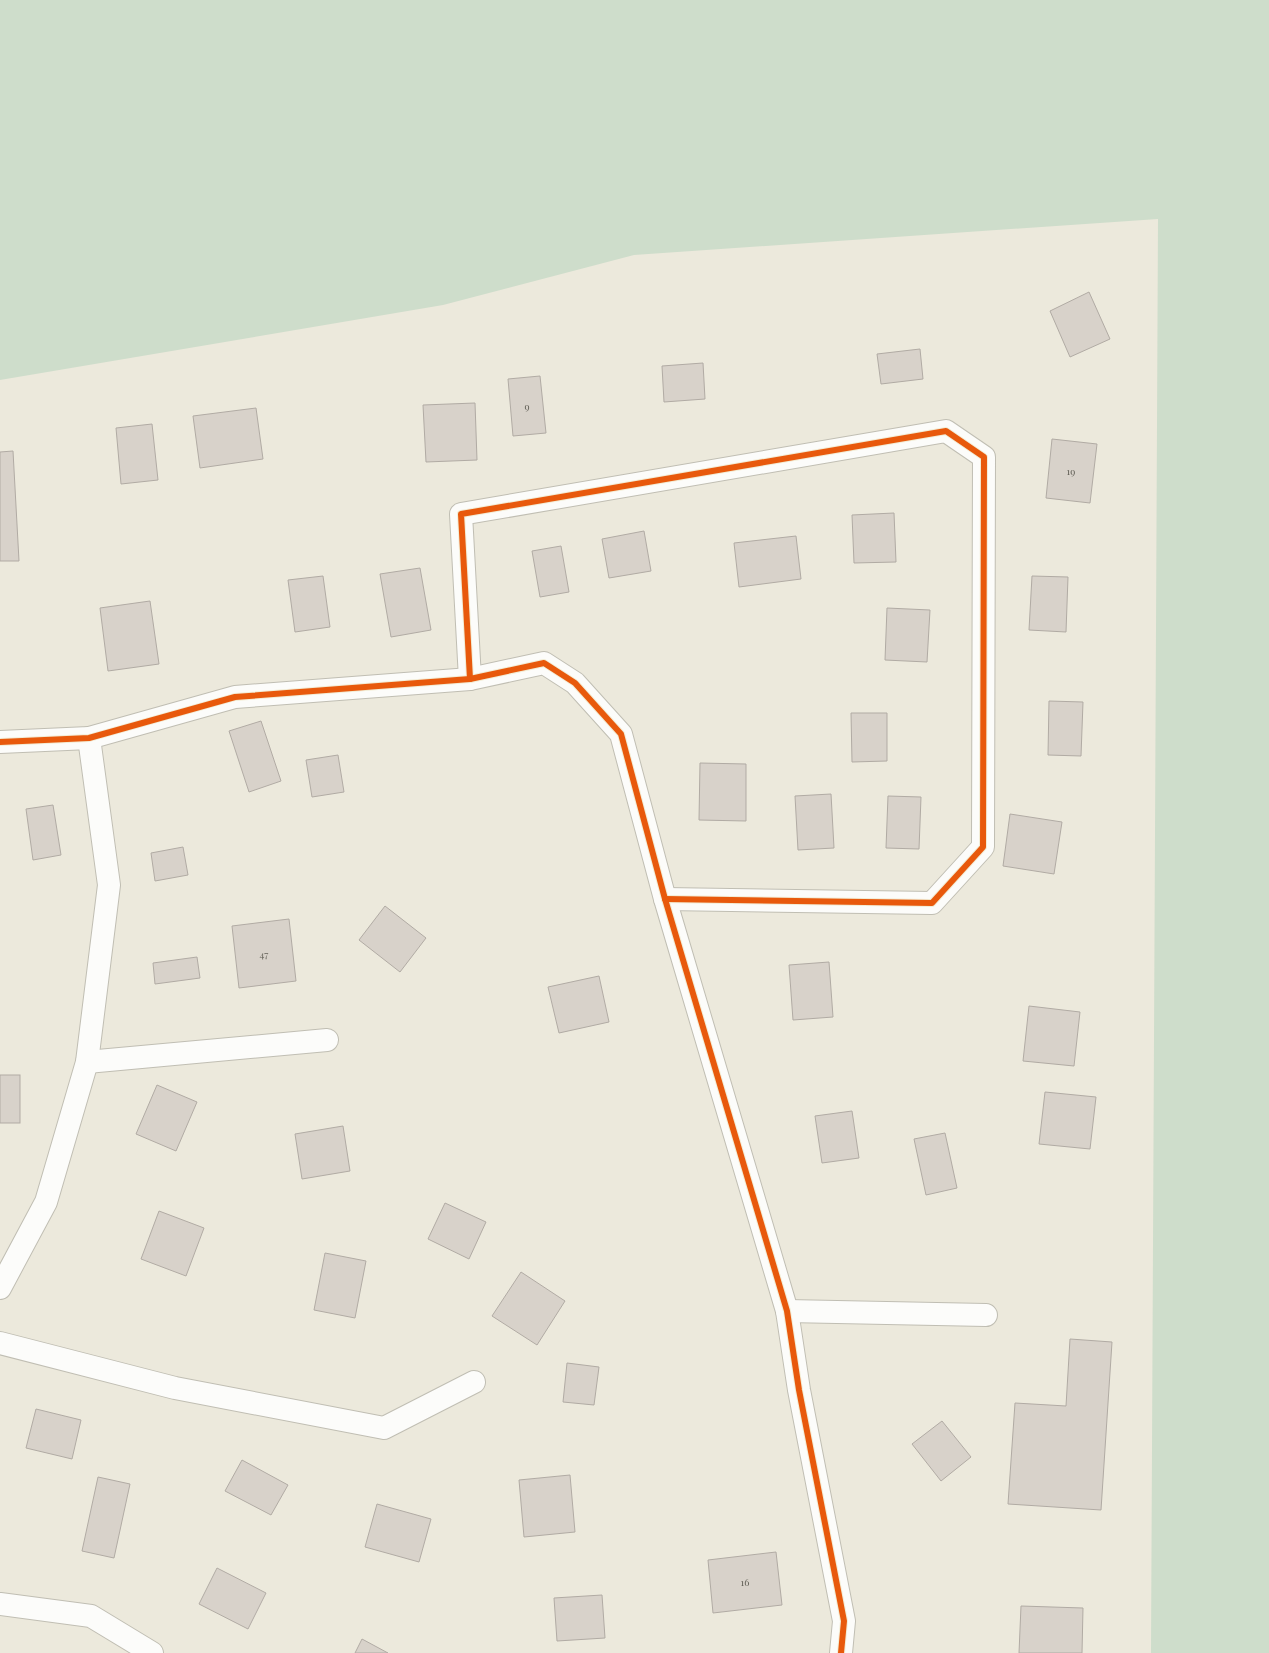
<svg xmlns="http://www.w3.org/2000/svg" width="1269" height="1653" viewBox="0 0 1269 1653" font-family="'Playfair Display',serif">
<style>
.green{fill:#ceddcb}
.building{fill:#d8d2ca;stroke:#b1aba4}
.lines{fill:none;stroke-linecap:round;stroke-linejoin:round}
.minor-casing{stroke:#c0beb3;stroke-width:24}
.minor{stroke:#fcfcfa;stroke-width:22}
.cycleway-casing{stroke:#f2edd6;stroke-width:8}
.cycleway{stroke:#e8590c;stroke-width:6}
.labels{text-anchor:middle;stroke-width:3;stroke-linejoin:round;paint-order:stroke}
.number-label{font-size:10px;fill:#646259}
</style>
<rect width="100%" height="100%" fill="#ece9dc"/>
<path class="green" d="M0 0H1269V1653H1151L1158 219 634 255 443 305 0 380Z"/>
<g class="building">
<path d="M1089 292 1110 339 1070 357 1050 311Z"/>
<path d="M920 349 923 379 881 384 877 354Z"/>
<path d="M703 363 705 399 664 402 662 366Z"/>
<path d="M540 376 546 433 513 436 508 379Z"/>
<path d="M475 403 477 460 426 462 423 405Z"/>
<path d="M256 408 263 459 200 468 193 416Z"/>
<path d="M152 424 158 480 121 484 116 428Z"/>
<path d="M1052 439 1097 444 1090 503 1046 498Z"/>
<path d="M13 451 19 561H0V452Z"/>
<path d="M894 513 896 562 854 563 852 515Z"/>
<path d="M644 531 651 571 609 578 602 539Z"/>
<path d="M796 536 801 579 739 587 734 543Z"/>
<path d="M561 546 569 592 540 597 532 551Z"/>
<path d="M420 568 431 630 391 637 380 574Z"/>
<path d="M323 576 330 627 295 632 288 580Z"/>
<path d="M1032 576 1068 577 1066 632 1029 630Z"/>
<path d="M150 601 159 664 108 671 100 608Z"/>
<path d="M887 608 930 610 927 662 885 660Z"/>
<path d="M1049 701 1083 702 1081 756 1048 755Z"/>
<path d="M851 713H887V761L852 762Z"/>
<path d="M261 721 281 781 249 792 229 731Z"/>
<path d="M338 755 344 792 312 797 306 760Z"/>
<path d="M700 763 746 764V821L699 820Z"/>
<path d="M831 794 834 848 798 850 795 796Z"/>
<path d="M888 796 921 797 919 849 886 848Z"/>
<path d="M53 805 61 855 33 860 26 809Z"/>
<path d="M1010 814 1062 822 1054 874 1003 866Z"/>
<path d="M183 847 188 875 155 881 151 853Z"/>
<path d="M385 906 426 938 400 972 359 940Z"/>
<path d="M289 919 296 981 239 988 232 926Z"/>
<path d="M197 957 200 978 155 984 153 963Z"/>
<path d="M829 962 833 1017 793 1020 789 965Z"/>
<path d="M599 976 609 1022 559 1033 548 987Z"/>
<path d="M1029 1006 1080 1012 1074 1066 1023 1061Z"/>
<rect x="0" y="1075" width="20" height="48"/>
<path d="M157 1085 197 1102 176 1151 136 1134Z"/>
<path d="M1045 1092 1096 1097 1090 1149 1039 1144Z"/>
<path d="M852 1111 859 1158 822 1163 815 1116Z"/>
<path d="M343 1126 350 1171 302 1179 295 1134Z"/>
<path d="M945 1133 957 1188 926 1195 914 1139Z"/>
<path d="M445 1203 486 1222 469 1259 428 1239Z"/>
<path d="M159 1211 204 1228 186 1276 141 1259Z"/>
<path d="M325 1253 366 1261 355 1318 314 1310Z"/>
<path d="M521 1272 565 1301 537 1345 492 1316Z"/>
<path d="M1070 1339 1112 1342 1101 1510 1008 1504 1015 1403 1066 1406Z"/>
<path d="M567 1363 599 1367 594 1405 563 1402Z"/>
<path d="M36 1409 81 1420 72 1459 26 1448Z"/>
<path d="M942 1421 971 1457 941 1481 912 1444Z"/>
<path d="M242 1460 288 1485 271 1515 225 1491Z"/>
<path d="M570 1475 575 1532 524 1537 519 1480Z"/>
<path d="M98 1477 130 1484 114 1558 82 1551Z"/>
<path d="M377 1504 431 1519 419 1562 365 1547Z"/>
<path d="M776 1552 782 1605 713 1613 708 1560Z"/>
<path d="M217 1568 266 1593 248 1629 199 1604Z"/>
<path d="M602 1595 605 1638 557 1641 554 1598Z"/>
<path d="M1021 1606 1083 1608 1082 1653H1019Z"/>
<path d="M362 1639 388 1653H355Z"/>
</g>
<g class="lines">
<g class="minor-casing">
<g id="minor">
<path d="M470 679 461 514 946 431 984 457 983 847 932 903 665 899"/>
<path d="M0 742 89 738 235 697 470 679 544 663 575 683 621 734 665 899 787 1311 799 1390 844 1621 841 1653"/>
<path d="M87 1062 327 1040"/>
<path d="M0 1288 46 1202 87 1062 109 885 89 738"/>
<path d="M787 1311 986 1315"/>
<path d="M0 1343 175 1388 384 1428 474 1382"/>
<path d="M0 1604 91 1616 152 1653"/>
</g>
</g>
<use href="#minor" class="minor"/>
<g class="cycleway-casing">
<g id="cycleway">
<path d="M470 679 461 514 946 431 984 457 983 847 932 903 665 899"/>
<path d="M0 742 89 738 235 697 470 679 544 663 575 683 621 734 665 899 787 1311 799 1390 844 1621 841 1653"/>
</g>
</g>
<use href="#cycleway" class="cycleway"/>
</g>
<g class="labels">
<g class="number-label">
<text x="527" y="410">9</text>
<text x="1071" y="475">19</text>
<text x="264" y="958">47</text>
<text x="745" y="1586">16</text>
</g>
</g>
</svg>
